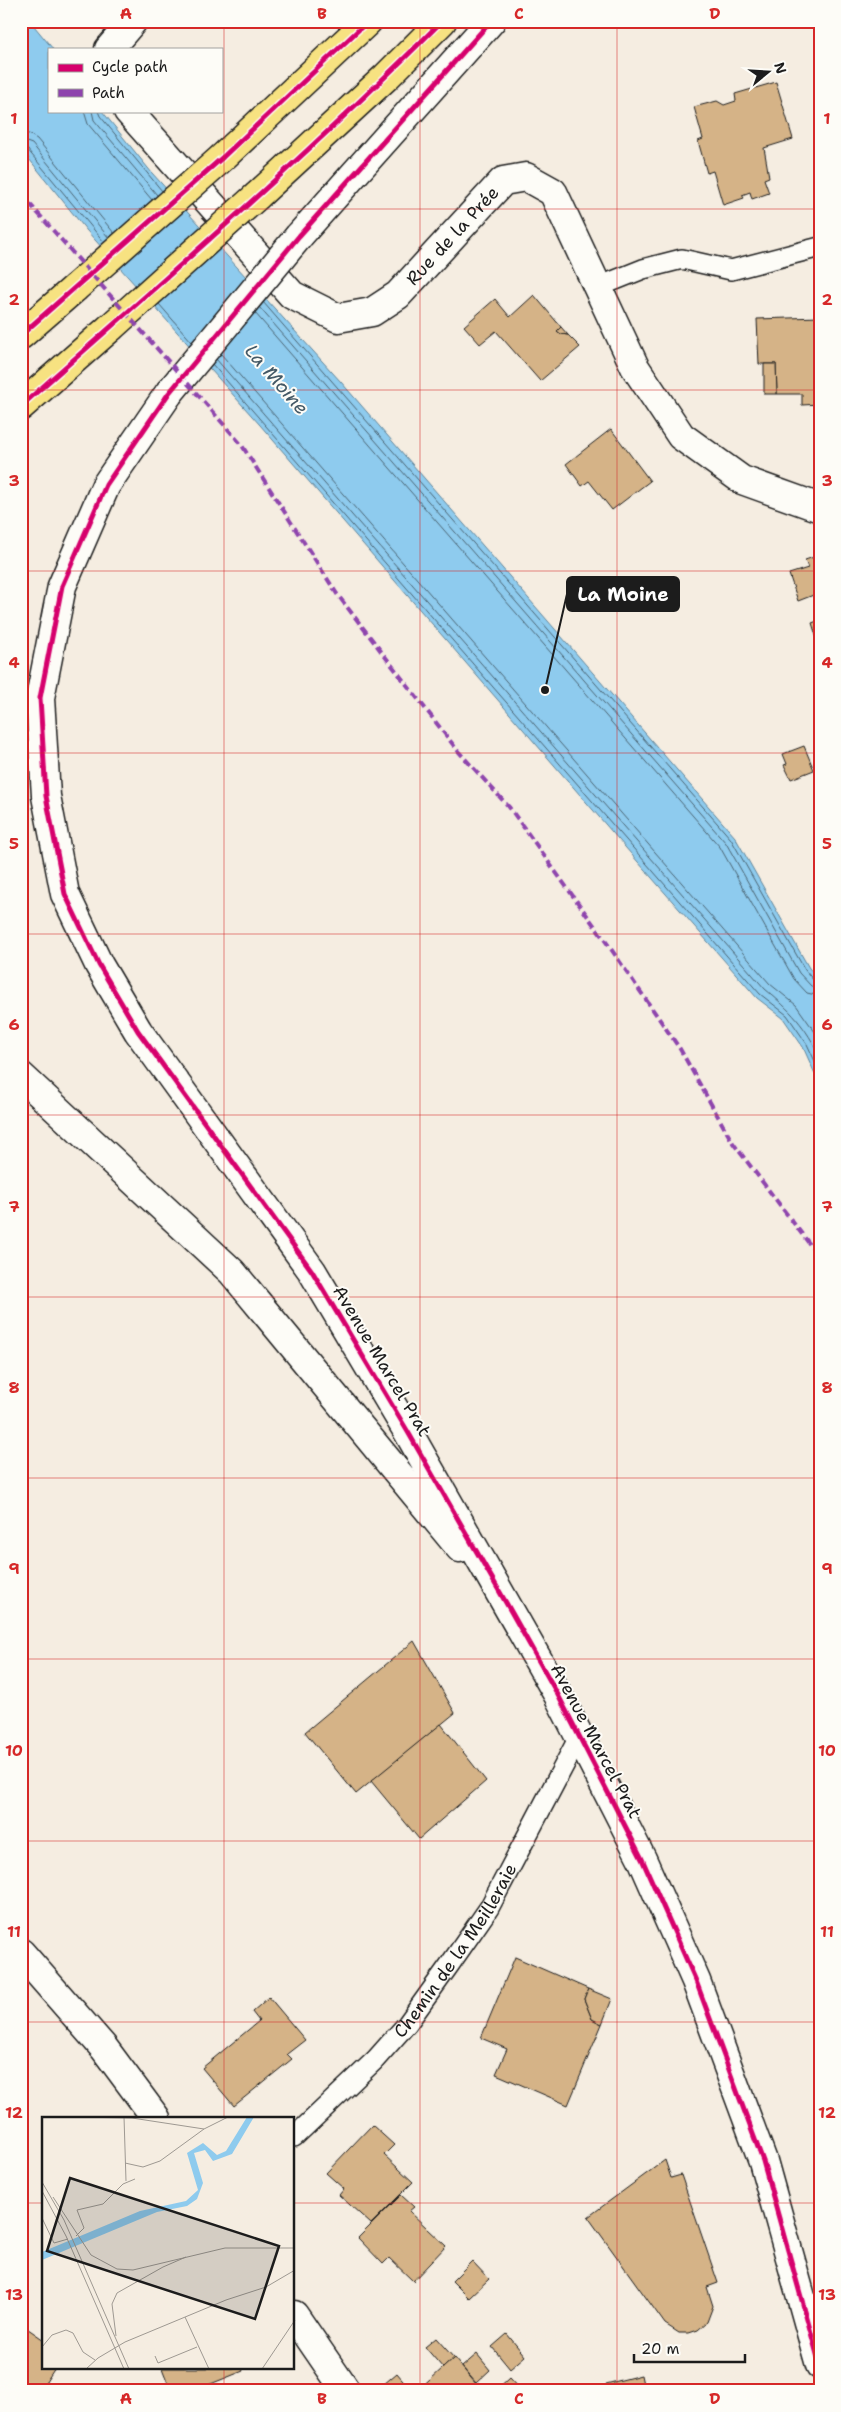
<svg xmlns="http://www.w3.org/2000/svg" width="841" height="2412" viewBox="0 0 841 2412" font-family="'Shantell Sans',sans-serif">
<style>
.water{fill:#8ecbee;stroke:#60859a}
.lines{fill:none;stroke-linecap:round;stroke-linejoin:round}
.shore{stroke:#4a6270;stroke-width:1}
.building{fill:#d5b387;stroke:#1c1c1c}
.lane-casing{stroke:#1c1c1c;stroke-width:22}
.street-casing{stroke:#1c1c1c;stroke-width:31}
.primary-casing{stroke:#1c1c1c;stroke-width:31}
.lane{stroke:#fdfcf7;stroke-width:19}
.street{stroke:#fdfcf7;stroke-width:28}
.primary{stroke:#f7e281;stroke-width:28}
.street-bridge-casing{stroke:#1c1c1c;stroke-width:31;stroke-linecap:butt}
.primary-bridge-casing{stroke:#1c1c1c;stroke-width:31;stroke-linecap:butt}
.street-bridge{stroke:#fdfcf7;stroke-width:28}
.primary-bridge{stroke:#f7e281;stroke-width:28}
.quiet{stroke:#8e44ad;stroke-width:4;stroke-dasharray:8 4;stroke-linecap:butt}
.cycleway-casing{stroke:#fdfcf7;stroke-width:8}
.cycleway{stroke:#d6006c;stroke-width:5}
.grid{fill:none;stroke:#d62828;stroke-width:1;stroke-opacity:0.55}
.labels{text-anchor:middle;stroke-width:4;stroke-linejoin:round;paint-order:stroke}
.street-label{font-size:18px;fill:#1c1c1c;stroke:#fdfcf7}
.water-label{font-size:19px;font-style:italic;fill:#445966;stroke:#fdfcf7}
.inset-road{fill:none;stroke:#9e9992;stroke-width:1}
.view{fill:#1c1c1c;fill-opacity:0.15;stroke:#1c1c1c;stroke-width:2.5}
.inset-edge{fill:none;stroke:#1c1c1c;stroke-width:2.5}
.leader{fill:none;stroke:#1c1c1c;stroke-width:2}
.callout-dot{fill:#1c1c1c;stroke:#fdfcf7;stroke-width:2}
.callout{fill:#1c1c1c;stroke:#1c1c1c;stroke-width:2}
.callout-label{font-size:19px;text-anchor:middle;font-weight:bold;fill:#fff}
.neatline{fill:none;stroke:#d62828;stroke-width:2}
.grid-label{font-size:16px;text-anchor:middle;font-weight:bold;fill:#d62828}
</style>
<rect width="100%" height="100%" fill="#f5ede1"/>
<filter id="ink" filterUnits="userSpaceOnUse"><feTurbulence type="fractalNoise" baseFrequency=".02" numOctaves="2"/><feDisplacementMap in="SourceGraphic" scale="10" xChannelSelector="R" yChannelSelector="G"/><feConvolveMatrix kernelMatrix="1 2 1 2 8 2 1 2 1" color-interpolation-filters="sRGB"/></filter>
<g filter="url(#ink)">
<path class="water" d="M21 21H30L53 49H49V111H102L152 173 341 382 735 837 809 968 820 980V1085L803 1047 783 1018 757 998 638 862 260 425 87 231 21 149Z"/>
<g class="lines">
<g class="shore">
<path d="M84 111 88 124 152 200"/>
<path d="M92 111 94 120 157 195"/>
<path d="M98 111 100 116 162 191"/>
<path d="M21 133 29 134 37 139 114 233"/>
<path d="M21 140 32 144 109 238"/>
<path d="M21 147 27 149 104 242"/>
<path d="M263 302 731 839 805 970 814 981 820 982"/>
<path d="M159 304 192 342"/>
<path d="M259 307 726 843 799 973 811 986 820 989"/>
<path d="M255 313 720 847 794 979 807 993 820 996"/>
<path d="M221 354 770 984 796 1005 820 1039"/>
<path d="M216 359 765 989C790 1010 806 1026 820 1057"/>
<path d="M212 364 760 994 787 1015 807 1044 820 1072"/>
</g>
</g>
<g class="building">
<path d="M776 82 793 139 764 148 769 177 764 179 769 193 752 199 750 192 742 195 744 198 723 205 713 171 707 173 698 141 703 139 694 107 717 101 724 105 736 101 735 94Z"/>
<path d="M534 295 561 327 557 331 561 334 568 335 580 347 540 381 496 331 480 344 464 326 495 299 510 317Z"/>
<path d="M820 317V404L802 405V394H777L776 364H759L757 319Z"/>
<path d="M561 327 568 335 561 334 557 331Z"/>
<path d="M764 364H776L777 394H764Z"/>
<path d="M611 429 650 481 612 510 589 481 582 486 566 464Z"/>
<path d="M820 555V607L816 594 798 601 789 574 808 568 805 560Z"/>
<path d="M820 620V648L812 623Z"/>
<path d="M804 746 814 770 791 779 784 765 787 764 783 754Z"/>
<path d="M414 1641 455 1713 356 1794 305 1732Z"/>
<path d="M441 1724 486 1781 419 1839 371 1781Z"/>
<path d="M515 1957 588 1989 584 1999 592 2019 602 2024 568 2105 496 2074 507 2049 481 2038Z"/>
<path d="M588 1989 612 1999 602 2024 592 2019 584 1999Z"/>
<path d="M269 1997 305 2040 287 2054 292 2059 234 2106 202 2068 259 2021 252 2012Z"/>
<path d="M372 2125 394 2145 384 2155 413 2182 371 2224 339 2195 344 2189 326 2173Z"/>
<path d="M665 2160 671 2178 681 2175 718 2283 707 2287 713 2306 707 2322 698 2330 689 2333H679L665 2324 588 2217Z"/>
<path d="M401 2195 414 2207 409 2211 446 2246 413 2281 389 2258 383 2264 358 2238Z"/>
<path d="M472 2261 489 2279 469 2298 452 2281Z"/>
<path d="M21 2324 44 2340V2368H55L40 2391H21Z"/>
<path d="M507 2334 525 2356 510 2369 492 2347Z"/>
<path d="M436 2338 454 2358 443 2368 425 2347Z"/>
<path d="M477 2354 490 2370 476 2383 462 2367Z"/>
<path d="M454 2358 482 2391H418L443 2368Z"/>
<path d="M162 2368H242L243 2371 193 2391H171Z"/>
<path d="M397 2373 412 2391H390L384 2384Z"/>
<path d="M641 2375 644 2389 651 2388 652 2391H608L606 2384Z"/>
<path d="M509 2378 521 2391H495Z"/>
</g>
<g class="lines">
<g class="lane-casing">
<g id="lane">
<path d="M598 287 643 269 682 259 731 270 820 247"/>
<path id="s1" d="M294 2137 375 2060 407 2024 448 1967 489 1908 579 1737"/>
</g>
</g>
<g class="street-casing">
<g id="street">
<path d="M109 49 133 21"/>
<path id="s2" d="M128 111 292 295 338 318 372 312 398 295 503 181 526 177 553 192 635 367 681 436 742 480 820 508"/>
<path d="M299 236 491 21"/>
<path d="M169 393 106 485 62 586 40 698 46 796 65 894 99 965 138 1031 312 1271 408 1432 558 1695 642 1859 696 1981 763 2161 820 2365"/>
<path d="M21 1076 232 1272 460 1548"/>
<path d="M21 1953 104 2048 156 2118"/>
<path d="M294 2315 346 2391"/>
</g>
</g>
<g class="primary-casing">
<g id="primary">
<path d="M223 157 368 21"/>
<path d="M257 196 386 77 442 21"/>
<path d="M21 335 75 288"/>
<path d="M21 406 111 327"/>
</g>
</g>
<use href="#lane" class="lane"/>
<use href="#street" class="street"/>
<use href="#primary" class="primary"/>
<g class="street-bridge-casing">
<path id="street-bridge" d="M169 393 299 236"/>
</g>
<g class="primary-bridge-casing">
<g id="primary-bridge">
<path d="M75 288 223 157"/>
<path d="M111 327 257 196"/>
</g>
</g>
<use href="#street-bridge" class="street-bridge"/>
<use href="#primary-bridge" class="primary-bridge"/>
<path class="quiet" d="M21 194 241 444 337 594 458 751 509 807 609 946 680 1049 733 1143 820 1258"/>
<g class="cycleway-casing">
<g id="cycleway">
<path d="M491 21 299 236 169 393 106 485 62 586 40 698 46 796 65 894 99 965 138 1031 312 1271 408 1432 509 1608 558 1695 642 1859 696 1981 763 2161 820 2365"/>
<path d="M21 335 223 157 368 21"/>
<path d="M21 406C164 280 308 155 442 21"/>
</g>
</g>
<use href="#cycleway" class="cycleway"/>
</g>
</g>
<path class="grid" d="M224 21V2118M420 21V2391M617 21V2391M21 209H820M21 390H820M21 571H820M21 753H820M21 934H820M21 1115H820M21 1297H820M21 1478H820M21 1659H820M21 1841H820M21 2022H820M21 2203H44M294 2203H820M224 2368V2391"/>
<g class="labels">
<g class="street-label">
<text dy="6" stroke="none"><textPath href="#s2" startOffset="444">Rue de la Prée</textPath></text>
<text transform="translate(382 1361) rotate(59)" y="6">Avenue Marcel Prat</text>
<text transform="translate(596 1741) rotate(62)" y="6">Avenue Marcel Prat</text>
<text dy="6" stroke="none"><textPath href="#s1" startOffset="248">Chemin de la Meilleraie</textPath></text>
</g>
<g class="water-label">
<text transform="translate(277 379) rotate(49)" y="7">La Moine</text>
</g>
</g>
<g transform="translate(42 2117)">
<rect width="252" height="252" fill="#f5ede1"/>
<path d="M205 0H212L190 37 171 44 163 33 152 36 161 66 155 82 145 89 115 95 0 143V135L98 94 144 84 156 73 145 36 161 26 175 38 184 34Z" fill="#8ecbee"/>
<path class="inset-road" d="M31 0 90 1 162 12M82 0 84 64M83 46 101 50 118 44 162 12 186 0M0 65 22 103 87 252M0 74 24 119 82 252M11 80 49 138 75 152 91 153 183 131H253M0 101 12 126 26 122M34 119 42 111 35 93 61 87 81 67 93 62M143 200 167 252M74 219 70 187 75 176 121 150 144 140M0 230 10 218 24 213 31 216 41 235 53 243M113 239 116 246 155 230M44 252 56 241 83 225 184 183 224 170 253 153M220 252 253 203"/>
<path class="view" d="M28 61 237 129 213 202 5 134Z"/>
<rect width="252" height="252" class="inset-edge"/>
</g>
<path class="leader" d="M545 690L567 594"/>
<circle class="callout-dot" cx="545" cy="690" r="5"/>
<rect class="callout" x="567" y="577" width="112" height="34" rx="5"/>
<g class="callout-label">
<text x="623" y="601">La Moine</text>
</g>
<rect width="841" height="2412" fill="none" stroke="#fdfcf7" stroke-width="55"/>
<rect x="48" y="48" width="175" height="65" fill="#fdfcf7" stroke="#a3a29f"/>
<rect x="58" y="64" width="25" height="8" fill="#d6006c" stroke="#a3a29f"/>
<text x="92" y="72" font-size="15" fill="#1c1c1c">Cycle path</text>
<rect x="58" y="89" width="25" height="8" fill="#8e44ad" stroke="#a3a29f"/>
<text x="92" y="98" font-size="15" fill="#1c1c1c">Path</text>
<g transform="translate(768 72) rotate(72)" stroke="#fdfcf7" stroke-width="4" paint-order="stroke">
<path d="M0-4L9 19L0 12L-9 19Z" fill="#1c1c1c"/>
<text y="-8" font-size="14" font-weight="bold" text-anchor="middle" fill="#1c1c1c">N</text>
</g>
<path d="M634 2354v8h111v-8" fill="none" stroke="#1c1c1c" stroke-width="2.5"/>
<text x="641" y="2354" font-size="15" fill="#1c1c1c" stroke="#fdfcf7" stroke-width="4" paint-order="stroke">20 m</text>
<rect x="28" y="28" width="786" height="2356" class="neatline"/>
<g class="grid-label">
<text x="126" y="19">A</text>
<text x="322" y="19">B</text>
<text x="519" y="19">C</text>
<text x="715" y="19">D</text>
<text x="14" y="124">1</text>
<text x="827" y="124">1</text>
<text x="14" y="305">2</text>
<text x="827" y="305">2</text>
<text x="14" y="486">3</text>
<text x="827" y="486">3</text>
<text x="14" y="668">4</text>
<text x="827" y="668">4</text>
<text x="14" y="849">5</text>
<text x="827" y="849">5</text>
<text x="14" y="1030">6</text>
<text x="827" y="1030">6</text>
<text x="14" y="1212">7</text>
<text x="827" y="1212">7</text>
<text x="14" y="1393">8</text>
<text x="827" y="1393">8</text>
<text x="14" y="1574">9</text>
<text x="827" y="1574">9</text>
<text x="14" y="1756">10</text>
<text x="827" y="1756">10</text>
<text x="14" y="1937">11</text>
<text x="827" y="1937">11</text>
<text x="14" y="2118">12</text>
<text x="827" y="2118">12</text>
<text x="14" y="2300">13</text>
<text x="827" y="2300">13</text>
<text x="126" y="2404">A</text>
<text x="322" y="2404">B</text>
<text x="519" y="2404">C</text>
<text x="715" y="2404">D</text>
</g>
</svg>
